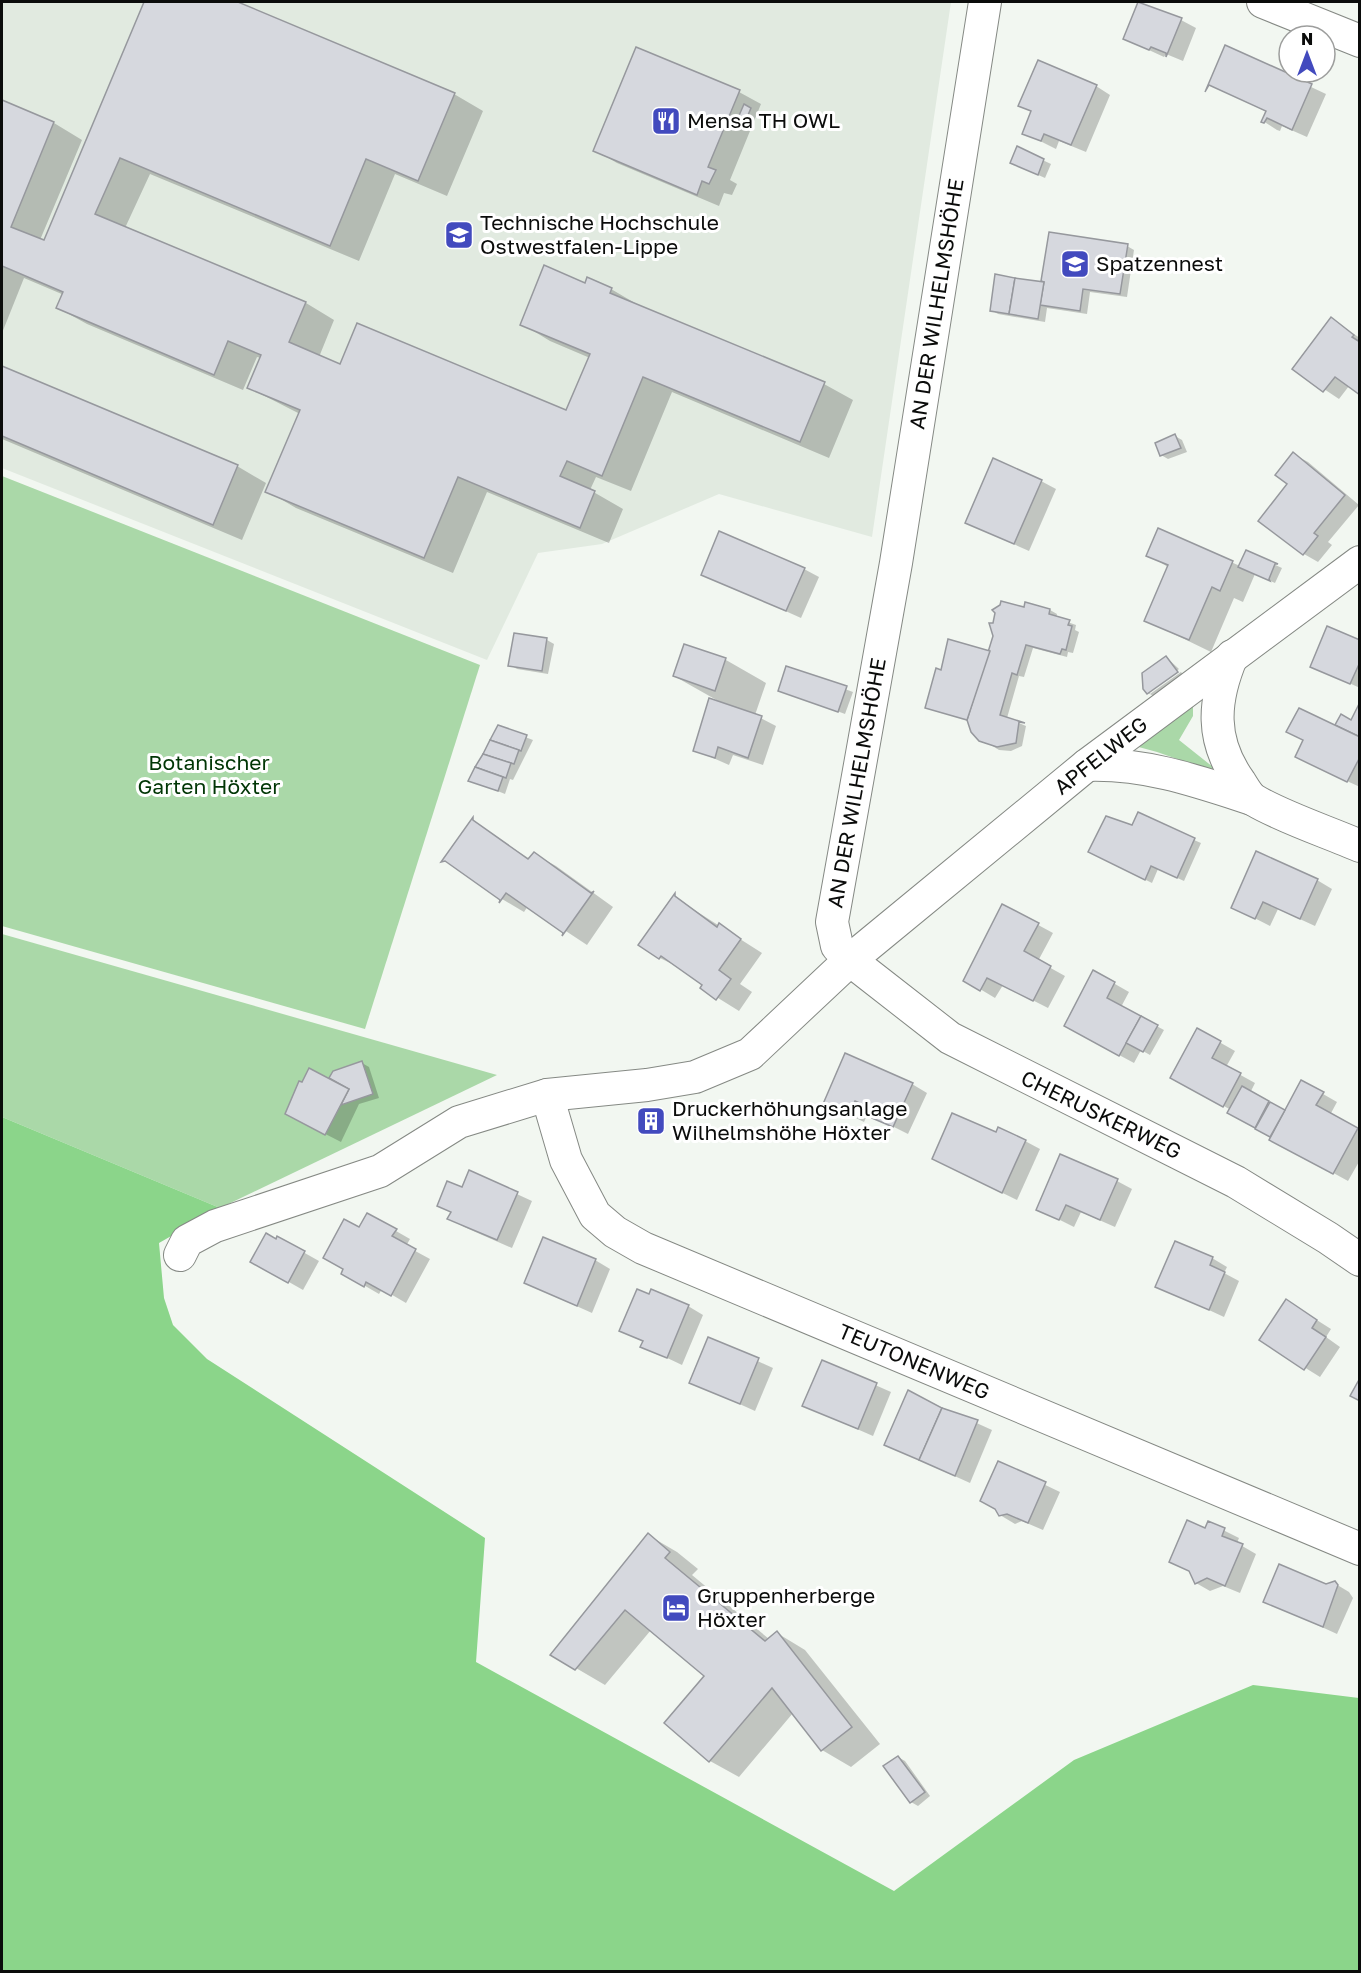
<svg xmlns="http://www.w3.org/2000/svg" width="1361" height="1973" viewBox="0 0 1361 1973" font-family="'Golos Text',sans-serif">
<style>
.built{fill:#e1eae0}
.green{fill:#aad8a8}
.forest{fill:#8bd58a}
.shadow{fill:#0003}
.building{fill:#d6d8de;stroke:#96989d;stroke-width:1.5}
.lines{fill:none;stroke-linecap:round;stroke-linejoin:round}
.minor-casing{stroke:#858984;stroke-width:34}
.minor{stroke:#fff;stroke-width:32}
.labels{text-anchor:middle;stroke-width:6;stroke-linejoin:round;paint-order:stroke}
.poi-label{font-size:21px;fill:#0b0c0b;stroke:#fff;text-anchor:start}
.street-label{font-size:21px;fill:#0b0c0b;stroke:#fff}
.park-label{font-size:21px;fill:#003605;stroke:#fff}
</style>
<rect width="100%" height="100%" fill="#f2f7f1"/>
<path class="built" d="M2 2H951L872 537 719 494 602 544 538 553 487 660 2 468Z"/>
<g class="green">
<path d="M2 476 480 665 365 1029 2 926Z"/>
<path d="M1193 680V716L1179 740 1223 775 1157 752 1113 740Z"/>
<path d="M2 934 497 1075 220 1208 2 1117Z"/>
</g>
<path class="forest" d="M2 1117 220 1208 159 1243 164 1298 173 1325 207 1359 485 1538 476 1662 894 1891 1074 1760 1253 1685 1359 1698V1971H2Z"/>
<g class="shadow">
<path d="M145 2H234L454 94 483 111 447 196 395 174 359 261 150 174 125 228 306 303 334 320 319 357 340 366 567 412 590 358 550 341 522 324 586 285 611 289 640 306 824 384 853 400 829 458 672 392 631 491 596 477 590 490 623 509 609 543 487 492 453 573 296 508 267 491 300 414 249 388 261 358 257 357 243 390 87 324 58 308 64 295 24 278 2 333V102L54 123 82 140 40 240 44 242Z"/>
<path d="M1181 20 1196 28 1183 61 1166 54 1164 57 1125 39Z"/>
<path d="M1226 47 1326 94 1307 137 1282 126 1280 131 1277 130 1263 121 1267 112 1210 84Z"/>
<path d="M1096 86 1110 95 1086 152 1059 141 1056 149 1024 133 1033 112 1020 105Z"/>
<path d="M739 92 761 104 730 180 737 184 732 195 724 193 719 206 617 163 595 150Z"/>
<path d="M1017 148 1051 164 1045 178 1018 166Z"/>
<path d="M1050 233 1127 246 1134 250 1127 297 1090 292 1087 314 1047 308 1045 322 998 314 991 310 1042 283Z"/>
<path d="M1331 319 1360 338V394L1349 386 1339 399 1294 369Z"/>
<path d="M2 367 237 466 266 483 242 540 2 439Z"/>
<path d="M1175 436 1182 440 1187 452 1168 459 1161 455Z"/>
<path d="M1293 454 1308 462 1359 505 1328 542 1332 545 1318 562 1304 554 1289 484Z"/>
<path d="M1041 481 1056 489 1029 551 967 523Z"/>
<path d="M1159 530 1240 566 1247 552 1282 568 1275 583 1255 574 1243 602 1234 598 1211 652 1145 620 1168 567 1148 555Z"/>
<path d="M804 569 819 577 801 618 703 574Z"/>
<path d="M1026 604 1050 610 1057 614 1056 618 1076 625 1075 630 1079 632 1073 653 1068 652 1067 657 1033 648 1024 677 1019 676 1007 718 1026 726 1022 746 1011 751 999 750 976 736 970 721 927 708 942 672 991 652 1025 609Z"/>
<path d="M547 640 554 644 548 674 517 669 510 665Z"/>
<path d="M1360 642V688L1312 666Z"/>
<path d="M685 646 726 660 766 683 755 715 776 726 763 765 733 755 729 765 695 750 720 702 674 676Z"/>
<path d="M1166 657 1179 669 1150 691V694L1148 693Z"/>
<path d="M787 668 853 692 845 714 780 690Z"/>
<path d="M1181 672 1184 676 1155 697 1150 694Z"/>
<path d="M1359 706 1360 787 1312 765 1342 716 1352 722Z"/>
<path d="M499 727 533 740 513 780 510 779 505 794 470 780Z"/>
<path d="M472 822 530 859 534 854 556 866 613 907 587 945 528 906 524 912 502 899 445 859Z"/>
<path d="M1133 827 1194 840 1201 843 1184 881 1158 869 1152 883 1096 855Z"/>
<path d="M1317 880 1332 889 1315 926 1278 909 1270 926 1233 907Z"/>
<path d="M674 897 762 953 740 984 752 992 739 1011 702 988 705 985 682 969 660 958Z"/>
<path d="M1003 906 1053 933 1038 961 1065 976 1048 1008 1003 985 995 998 965 980Z"/>
<path d="M1094 972 1129 992 1121 1007 1164 1030 1150 1055 1141 1050 1134 1063 1080 1034Z"/>
<path d="M1198 1030 1235 1051 1226 1067 1255 1083 1250 1093 1285 1113 1302 1082 1337 1102 1330 1115 1360 1131V1160L1348 1181 1286 1147 1229 1113 1231 1110 1172 1077Z"/>
<path d="M362 1063 369 1067 379 1098 359 1104 341 1142 302 1122 334 1072Z"/>
<path d="M912 1084 927 1093 908 1134 874 1117 877 1111 870 1109 864 1122 825 1103Z"/>
<path d="M658 1116 665 1120V1131L652 1130 645 1126Z"/>
<path d="M997 1134 1025 1141 1040 1149 1017 1200 933 1159Z"/>
<path d="M469 1172 532 1201 512 1248 464 1227 449 1218 452 1213 439 1205 462 1189Z"/>
<path d="M1117 1181 1132 1189 1115 1227 1081 1212 1074 1227 1038 1209Z"/>
<path d="M368 1215 410 1239 406 1246 430 1259 406 1303 382 1289 379 1294 343 1273Z"/>
<path d="M278 1238 319 1261 303 1290 252 1261Z"/>
<path d="M1212 1258 1227 1267 1224 1273 1239 1281 1224 1317 1157 1286Z"/>
<path d="M595 1260 610 1269 592 1313 525 1283Z"/>
<path d="M650 1296 688 1306 703 1315 682 1365 642 1346 644 1342 621 1330Z"/>
<path d="M1301 1310 1331 1329 1326 1337 1340 1347 1320 1377 1261 1340Z"/>
<path d="M709 1339 773 1368 755 1411 691 1382Z"/>
<path d="M823 1362 891 1392 873 1436 804 1406Z"/>
<path d="M908 1392 992 1430 970 1483 886 1445Z"/>
<path d="M999 1463 1060 1492 1043 1530 1022 1521 1015 1524 1000 1515Z"/>
<path d="M1209 1523 1239 1538 1237 1543 1256 1554 1240 1593 1223 1586 1210 1591 1196 1583 1192 1573 1171 1562 1206 1530Z"/>
<path d="M648 1535 677 1552 698 1569 692 1575 769 1639 777 1633 805 1650 880 1744 851 1767 822 1750 793 1713 739 1777 710 1761 706 1675 651 1630 605 1685 552 1654Z"/>
<path d="M1334 1583 1349 1592 1353 1598 1337 1634 1265 1601Z"/>
<path d="M898 1757 905 1761 930 1796 918 1806 911 1802Z"/>
</g>
<g class="building">
<path d="M144 2H238L455 93 418 181 366 159 330 246 120 158 95 214 306 302 289 342 340 364 357 323 566 410 590 354 520 325 544 265 585 283 587 277 612 288 610 293 825 382 800 442 643 377 602 476 567 461 560 476 595 491 580 528 458 477 424 558 265 492 300 410 247 388 261 355 228 341 214 375 56 308 63 292 2 266V100L54 122 11 227 44 240Z"/>
<path d="M1138 2 1182 18 1166 57V53L1151 47 1149 50 1123 39Z"/>
<path d="M1225 45 1312 84 1292 130 1267 118 1264 123 1261 122 1266 111 1209 85 1205 92Z"/>
<path d="M636 47 740 90 708 167 716 170 709 184 702 181 697 195 593 151Z"/>
<path d="M1038 60 1097 85 1071 145 1044 134 1041 141 1022 134 1031 111 1018 106Z"/>
<path d="M744 104 751 108 742 129 735 125Z"/>
<path d="M1017 146 1044 159 1038 175 1010 163Z"/>
<path d="M1049 232 1128 244 1120 294 1083 289 1080 311 1040 305 1044 282 1041 281Z"/>
<path d="M995 274 1015 278 1009 314 990 311Z"/>
<path d="M1015 278 1044 282 1038 319 1009 314Z"/>
<path d="M1331 317 1354 335 1352 337 1360 342V395L1335 377 1323 392 1292 369Z"/>
<path d="M2 366 238 465 213 525 2 436Z"/>
<path d="M1175 434 1181 448 1160 456 1155 443Z"/>
<path d="M1293 452 1345 495 1314 533 1318 536 1303 555 1258 521 1287 484 1275 475Z"/>
<path d="M993 458 1042 480 1014 544 965 523Z"/>
<path d="M1158 528 1233 561 1220 591 1212 587 1189 640 1144 621 1168 565 1146 556Z"/>
<path d="M719 531 805 568 786 611 701 575Z"/>
<path d="M1246 550 1278 564H1275L1269 579 1270 581 1238 567Z"/>
<path d="M1001 601 1024 607 1025 602 1050 609 1049 614 1070 620 1068 625 1072 626 1066 650 1062 649 1060 654 1026 645 1017 675 1012 673 1000 715 1025 723 1019 722 1016 743 997 747 979 741 971 732 967 720 993 636 989 623H993L995 613 992 610 1000 605Z"/>
<path d="M1327 626 1360 640V662L1350 684 1310 667Z"/>
<path d="M514 633 547 638 542 671 508 666Z"/>
<path d="M948 639 990 651 967 720 925 708 936 668 941 670Z"/>
<path d="M684 644 726 658 715 691 673 676Z"/>
<path d="M1166 656 1178 672 1147 694 1143 689 1142 673Z"/>
<path d="M786 666 847 686 838 712 778 691Z"/>
<path d="M709 698 762 716 748 758 718 747 715 758 693 751Z"/>
<path d="M1359 704H1360V737L1335 725 1341 714 1351 720Z"/>
<path d="M1299 708 1360 737V757L1347 782 1295 757 1303 740 1286 732Z"/>
<path d="M498 725 527 735 521 751 490 740Z"/>
<path d="M490 740 519 750 514 764 483 754Z"/>
<path d="M483 754 511 763 506 778 475 767Z"/>
<path d="M475 767 503 777 498 791 468 781Z"/>
<path d="M1138 812 1195 838 1177 878 1151 866 1145 880 1088 852 1106 816 1132 825Z"/>
<path d="M473 817V820L528 859 534 852 591 893 594 891 562 936 563 933 506 893 499 903 500 900 445 861 441 862Z"/>
<path d="M1256 851 1318 879 1300 919 1263 902 1255 919 1231 908Z"/>
<path d="M675 893V896L717 927 719 923 741 939 719 970 731 979 716 1000 700 988 702 985 661 956 659 959 638 945Z"/>
<path d="M1002 904 1039 923 1024 951 1051 966 1033 1001 987 978 980 991 963 981Z"/>
<path d="M1093 970 1115 982 1107 998 1141 1016 1119 1056 1064 1026Z"/>
<path d="M1141 1016 1158 1025 1143 1052 1126 1043Z"/>
<path d="M1197 1028 1221 1041 1212 1058 1241 1073 1223 1107 1170 1078Z"/>
<path d="M845 1053 913 1083 893 1127 872 1118 876 1110 855 1101 849 1115 823 1104Z"/>
<path d="M362 1061 373 1094 341 1105 349 1089 329 1078 333 1071Z"/>
<path d="M309 1068 349 1089 325 1135 285 1114 299 1081 302 1082Z"/>
<path d="M1301 1080 1324 1092 1316 1105 1358 1128 1333 1174 1269 1140Z"/>
<path d="M1242 1086 1269 1101 1255 1128 1227 1113Z"/>
<path d="M1270 1102 1285 1110 1270 1137 1255 1129Z"/>
<path d="M952 1113 996 1132 998 1127 1026 1140 1002 1193 932 1159Z"/>
<path d="M644 1115H658V1128L644 1127Z"/>
<path d="M1060 1154 1118 1179 1100 1220 1066 1205 1059 1220 1036 1210Z"/>
<path d="M469 1170 518 1192 497 1240 447 1219 451 1212 437 1206 447 1181 462 1187Z"/>
<path d="M367 1213 397 1229 392 1236 416 1249 391 1296 366 1282 364 1287 341 1274 343 1269 323 1258 344 1219 359 1227Z"/>
<path d="M266 1233 276 1239 277 1236 305 1251 288 1283 250 1262Z"/>
<path d="M543 1237 596 1259 577 1306 524 1283Z"/>
<path d="M1175 1241 1213 1257 1210 1265 1225 1272 1209 1310 1155 1287Z"/>
<path d="M637 1289 649 1294 651 1289 689 1305 667 1358 640 1347 643 1341 619 1331Z"/>
<path d="M1286 1299 1317 1320 1312 1328 1326 1337 1304 1370 1259 1340Z"/>
<path d="M708 1337 759 1358 740 1404 689 1383Z"/>
<path d="M822 1360 877 1383 858 1429 802 1406Z"/>
<path d="M1360 1378V1401L1350 1396Z"/>
<path d="M908 1390 942 1408 919 1460 884 1445Z"/>
<path d="M942 1408 978 1420 955 1476 919 1460Z"/>
<path d="M998 1461 1046 1482 1028 1523 1007 1514 999 1516 995 1509 980 1501Z"/>
<path d="M1187 1520 1205 1528 1208 1521 1225 1528 1222 1536 1243 1544 1225 1586 1207 1578 1195 1584 1189 1571 1169 1562Z"/>
<path d="M648 1533 670 1552 665 1558 765 1641 777 1631 852 1727 821 1751 772 1688 709 1762 664 1723 704 1676 625 1610 575 1670 550 1655Z"/>
<path d="M1279 1564 1326 1584 1335 1581 1338 1585 1323 1627 1263 1602Z"/>
<path d="M898 1756 925 1792 910 1803 883 1766Z"/>
</g>
<g class="lines">
<g class="minor-casing">
<g id="minor">
<path d="M985 2 896 563 832 922 837 946 850 960 950 1038 1236 1182 1328 1238 1360 1260"/>
<path d="M1263 2 1360 41"/>
<path d="M1232 656C1213 701 1210 740 1240 782 1244 788 1248 796 1254 800 1282 817 1328 832 1360 846"/>
<path d="M1087 765C1146 763 1197 781 1252 799"/>
<path d="M547 1095 566 1160 595 1215 615 1232 643 1248 1360 1549"/>
<path d="M180 1255 187 1241 215 1226 380 1171 459 1122 547 1095 647 1085 695 1077 750 1054 850 960 1087 765 1360 562"/>
</g>
</g>
<use href="#minor" class="minor"/>
</g>
<defs>
<g id="restaurant-square" transform="scale(1.5)"><rect x="-9" y="-9" width="18" height="18" rx="4" fill="#424abe" stroke="#fff"/><path d="M-5-6h1v4h1v-4h1v4h1v-4h1v5L-1.5 .5V6h-2V.5L-5-1ZM5-6V6H3V1.5H1.5Q1.5-4 5-6Z" fill="#fff"/></g>
<g id="university-square" transform="scale(1.5)"><rect x="-9" y="-9" width="18" height="18" rx="4" fill="#424abe" stroke="#fff"/><path d="M0-5L7-2L0 1L-7-2ZM-4 1L0 2.5L4 1V4Q0 6-4 4Z" fill="#fff"/></g>
<g id="school-square" transform="scale(1.5)"><rect x="-9" y="-9" width="18" height="18" rx="4" fill="#424abe" stroke="#fff"/><path d="M0-5L7-2L0 1L-7-2ZM-4 1L0 2.5L4 1V4Q0 6-4 4Z" fill="#fff"/></g>
<g id="building-square" transform="scale(1.5)"><rect x="-9" y="-9" width="18" height="18" rx="4" fill="#424abe" stroke="#fff"/><path d="M-4-6H4V6H1V3H-1V6H-4ZM-2.5-4.3h1.7v1.8h-1.7ZM.8-4.3h1.7v1.8H.8ZM-2.5-1h1.7V.8h-1.7ZM.8-1h1.7V.8H.8Z" fill="#fff"/></g>
<g id="hotel-square" transform="scale(1.5)"><rect x="-9" y="-9" width="18" height="18" rx="4" fill="#424abe" stroke="#fff"/><path d="M-6-4.5h1.5V1H6V5H4.5V3h-9V5H-6ZM-4 0a1.8 1.8 0 1 1 3.6 0ZM.5 0V-2.5h3Q6-2.5 6 0Z" fill="#fff"/></g>
</defs>
<g fill-rule="evenodd">
<use href="#restaurant-square" x="666" y="121"/>
<use href="#university-square" x="459" y="235"/>
<use href="#school-square" x="1075" y="264"/>
<use href="#building-square" x="651" y="1121"/>
<use href="#hotel-square" x="676" y="1608"/>
</g>
<g class="labels">
<g class="poi-label">
<text x="687" y="128">Mensa TH OWL</text>
<text x="480" y="230">Technische Hochschule<tspan x="480" dy="24">Ostwestfalen-Lippe</tspan></text>
<text x="1096" y="271">Spatzennest</text>
<text x="672" y="1116">Druckerhöhungsanlage<tspan x="672" dy="24">Wilhelmshöhe Höxter</tspan></text>
<text x="697" y="1603">Gruppenherberge<tspan x="697" dy="24">Höxter</tspan></text>
</g>
<g class="street-label">
<text transform="translate(937 304) rotate(-81)" y="7">AN DER WILHELMSHÖHE</text>
<text transform="translate(1101 756) rotate(-38)" y="7">APFELWEG</text>
<text transform="translate(857 783) rotate(-80)" y="7">AN DER WILHELMSHÖHE</text>
<text transform="translate(1101 1115) rotate(26)" y="7">CHERUSKERWEG</text>
<text transform="translate(914 1362) rotate(23)" y="7">TEUTONENWEG</text>
</g>
<g class="park-label">
<text x="209" y="770">Botanischer<tspan x="209" dy="24">Garten Höxter</tspan></text>
</g>
</g>
<rect width="1361" height="1973" fill="none" stroke="#0b0c0b" stroke-width="6"/>
<g transform="translate(1307 54)"><circle r="28" fill="#ffffff" stroke="#9d9e9d" stroke-width="1.5"/>
<path d="M0-4.5L10 22L0 15L-10 22Z" fill="#424abe"/>
<text y="-9" font-size="16" font-weight="bold" text-anchor="middle" fill="#0b0c0b">N</text>
</g>
</svg>
